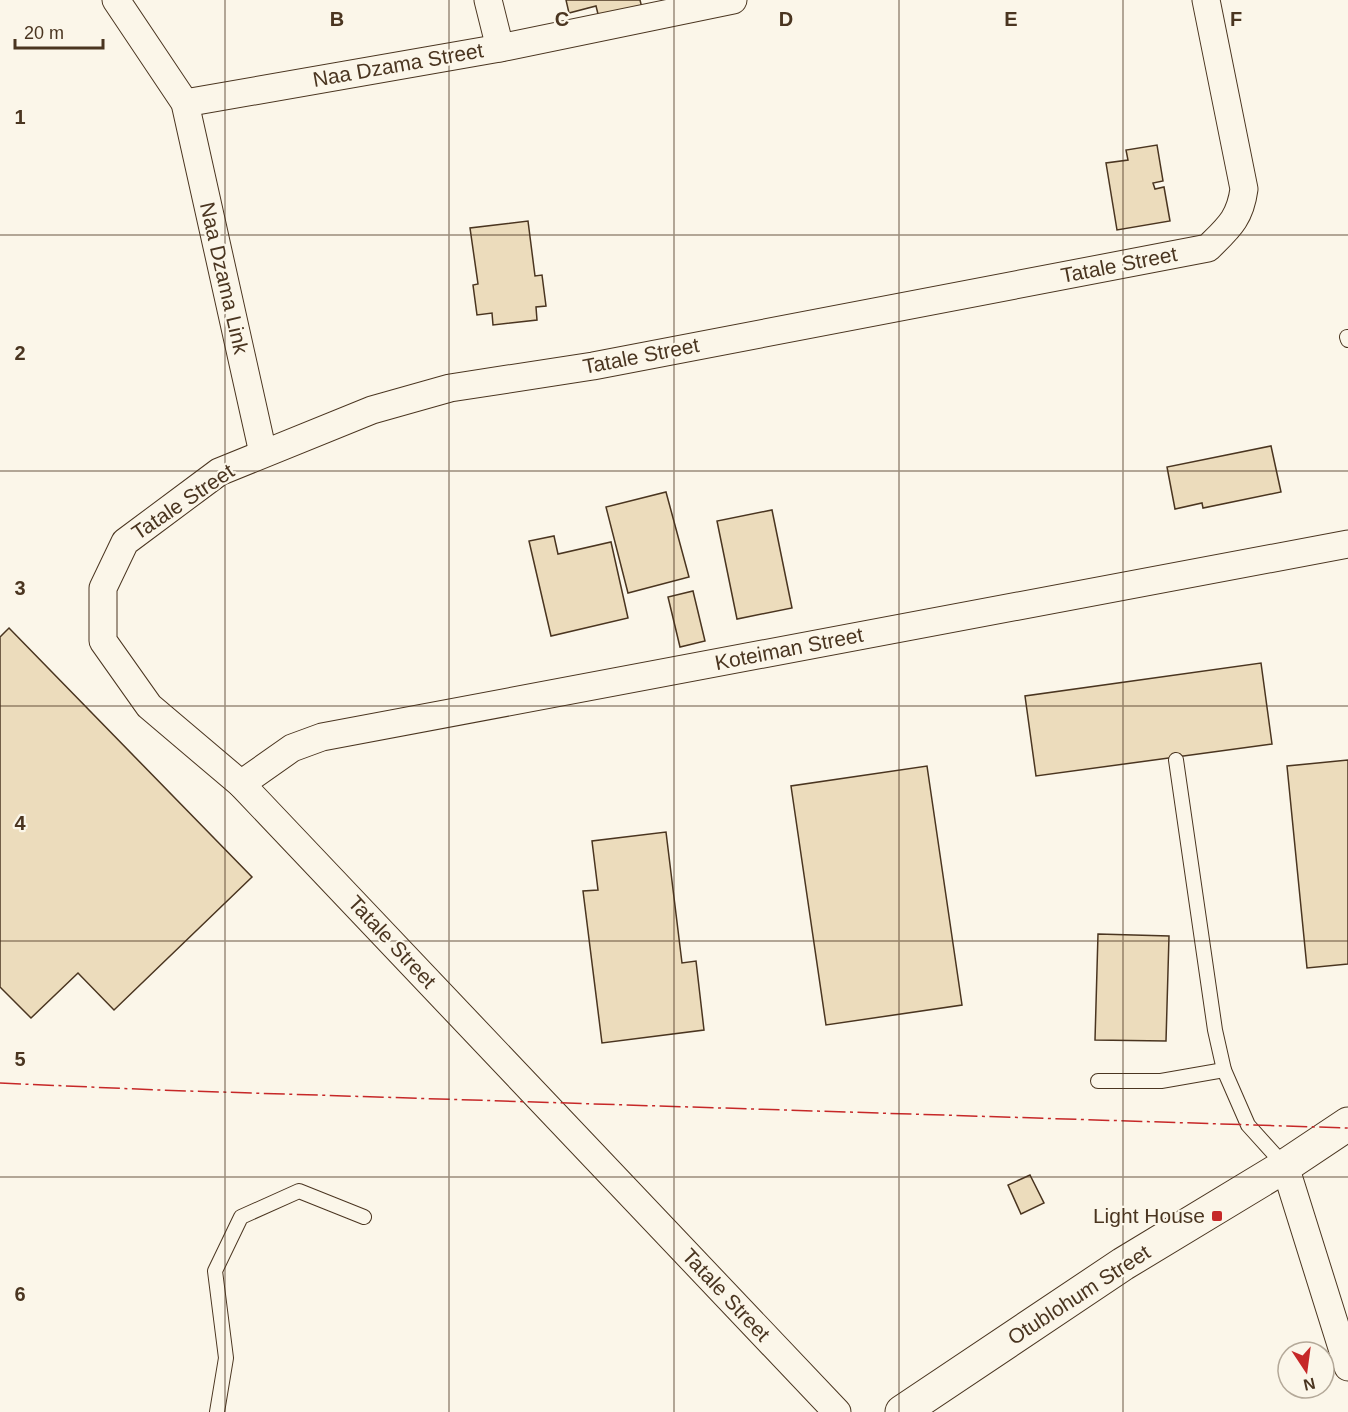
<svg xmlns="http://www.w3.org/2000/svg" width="1348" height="1412" viewBox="0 0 1348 1412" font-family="Arial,sans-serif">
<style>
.building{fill:#ecdcbc;stroke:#4a3520;stroke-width:1.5}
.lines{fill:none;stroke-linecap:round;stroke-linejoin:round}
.lane-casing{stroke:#4a3520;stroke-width:16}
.street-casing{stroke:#4a3520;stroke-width:29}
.secondary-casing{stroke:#4a3520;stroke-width:35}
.lane{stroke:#fbf6e9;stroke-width:14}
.street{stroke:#fbf6e9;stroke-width:27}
.secondary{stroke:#fbf6e9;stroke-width:33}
.power{stroke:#c62828;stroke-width:1.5;stroke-dasharray:21 4.5 3 4.5;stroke-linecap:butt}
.grid{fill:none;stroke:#4a3520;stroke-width:1.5;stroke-opacity:0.55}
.poi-dot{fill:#c62828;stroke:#fbf6e9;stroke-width:2}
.labels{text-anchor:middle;stroke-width:4.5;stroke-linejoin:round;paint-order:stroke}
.street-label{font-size:21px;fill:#4a3520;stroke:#fbf6e9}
.poi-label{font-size:21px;fill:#4a3520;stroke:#fbf6e9;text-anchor:end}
.grid-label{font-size:20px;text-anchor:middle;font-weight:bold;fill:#4a3520;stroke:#fbf6e9;stroke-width:4.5;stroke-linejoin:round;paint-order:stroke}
</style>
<rect width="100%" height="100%" fill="#fbf6e9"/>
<g class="building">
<path d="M566 0H640L642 8 599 18 596 6 569 13Z"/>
<path d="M1157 145 1163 181 1153 183 1155 189 1164 187 1170 221 1117 230 1106 163 1128 160 1126 150Z"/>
<path d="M528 221 535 276 542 275 546 306 536 307 537 320 493 325 492 313 477 315 473 285 478 284 470 228Z"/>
<path d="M1271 446 1281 492 1203 508 1202 503 1175 509 1167 467Z"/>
<path d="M666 492 689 577 628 593 606 507Z"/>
<path d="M772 510 792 608 737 619 717 521Z"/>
<path d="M554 536 558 554 611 542 628 618 551 636 529 541Z"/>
<path d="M693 591 705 641 680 647 668 597Z"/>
<path d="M9 628 252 877 114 1010 78 973 31 1018 0 987V637Z"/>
<path d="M1261 663 1272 744 1036 776 1025 696Z"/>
<path d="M1348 760V964L1307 968 1287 766Z"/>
<path d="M927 766 962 1005 826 1025 791 786Z"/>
<path d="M666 832 682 963 696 961 704 1030 602 1043 583 891 598 890 592 841Z"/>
<path d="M1098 934 1169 936 1166 1041 1095 1040Z"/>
<path d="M1030 1175 1044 1203 1021 1214 1008 1185Z"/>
</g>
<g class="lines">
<g class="lane-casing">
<g id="lane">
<path d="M1347 337 1348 340"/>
<path d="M1176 760 1215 1030 1224 1070 1248 1125 1285 1166"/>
<path d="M1098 1081H1161L1224 1070"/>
<path d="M217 1412 226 1358 215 1271 241 1217 299 1191 364 1217"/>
</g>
</g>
<g class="street-casing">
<g id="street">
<path d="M116 0 185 103 263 453"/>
<path d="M488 0 500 48"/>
<path d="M185 103 500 48 733 0"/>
<path d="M241 784 292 748 322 737 1348 544"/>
<path d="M1285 1166 1348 1367"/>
<path d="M837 1412 241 784 149 706 103 641V588L125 542 219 472 372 410 450 388 593 366 1208 248C1228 228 1240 219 1244 189L1206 0"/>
</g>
</g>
<g class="secondary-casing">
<path id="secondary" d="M902 1412 1123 1264 1285 1166 1348 1124"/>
</g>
<use href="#lane" class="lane"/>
<use href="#street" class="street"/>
<use href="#secondary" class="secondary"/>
<path class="power" d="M0 1083 158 1090 1348 1128"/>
</g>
<path class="grid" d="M225 0V1412M449 0V1412M674 0V1412M899 0V1412M1123 0V1412M0 235H1348M0 471H1348M0 706H1348M0 941H1348M0 1177H1348"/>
<rect class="poi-dot" x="1211" y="1210" width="12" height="12" rx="3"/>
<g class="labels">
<g class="street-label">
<text transform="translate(398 65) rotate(-10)" y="7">Naa Dzama Street</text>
<text transform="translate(1119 265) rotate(-11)" y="7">Tatale Street</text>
<text transform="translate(224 278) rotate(77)" y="7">Naa Dzama Link</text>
<text transform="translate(641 356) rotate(-11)" y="7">Tatale Street</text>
<text transform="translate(183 502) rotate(-34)" y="7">Tatale Street</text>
<text transform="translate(789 649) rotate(-11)" y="7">Koteiman Street</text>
<text transform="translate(392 942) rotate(47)" y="7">Tatale Street</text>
<text transform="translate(726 1295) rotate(47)" y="7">Tatale Street</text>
<text transform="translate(1079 1295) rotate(-33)" y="7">Otublohum Street</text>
</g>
<g class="poi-label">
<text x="1205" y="1223">Light House</text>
</g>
</g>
<g class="grid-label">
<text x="337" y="26">B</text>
<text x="562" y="26">C</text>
<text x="786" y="26">D</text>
<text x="1011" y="26">E</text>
<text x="1236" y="26">F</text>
<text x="20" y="124">1</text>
<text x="20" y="360">2</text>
<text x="20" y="595">3</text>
<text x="20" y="830">4</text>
<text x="20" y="1066">5</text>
<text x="20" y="1301">6</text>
</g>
<g transform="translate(1306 1370) rotate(167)"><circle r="28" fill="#fbf6e9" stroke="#b4a999" stroke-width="1.5"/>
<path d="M0-4.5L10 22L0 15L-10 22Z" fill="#c62828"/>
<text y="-9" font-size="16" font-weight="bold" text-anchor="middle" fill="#4a3520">N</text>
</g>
<path d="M15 39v9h88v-9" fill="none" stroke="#4a3520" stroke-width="3"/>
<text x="24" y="39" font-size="18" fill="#4a3520" stroke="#fbf6e9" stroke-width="4.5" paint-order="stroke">20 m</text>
</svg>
